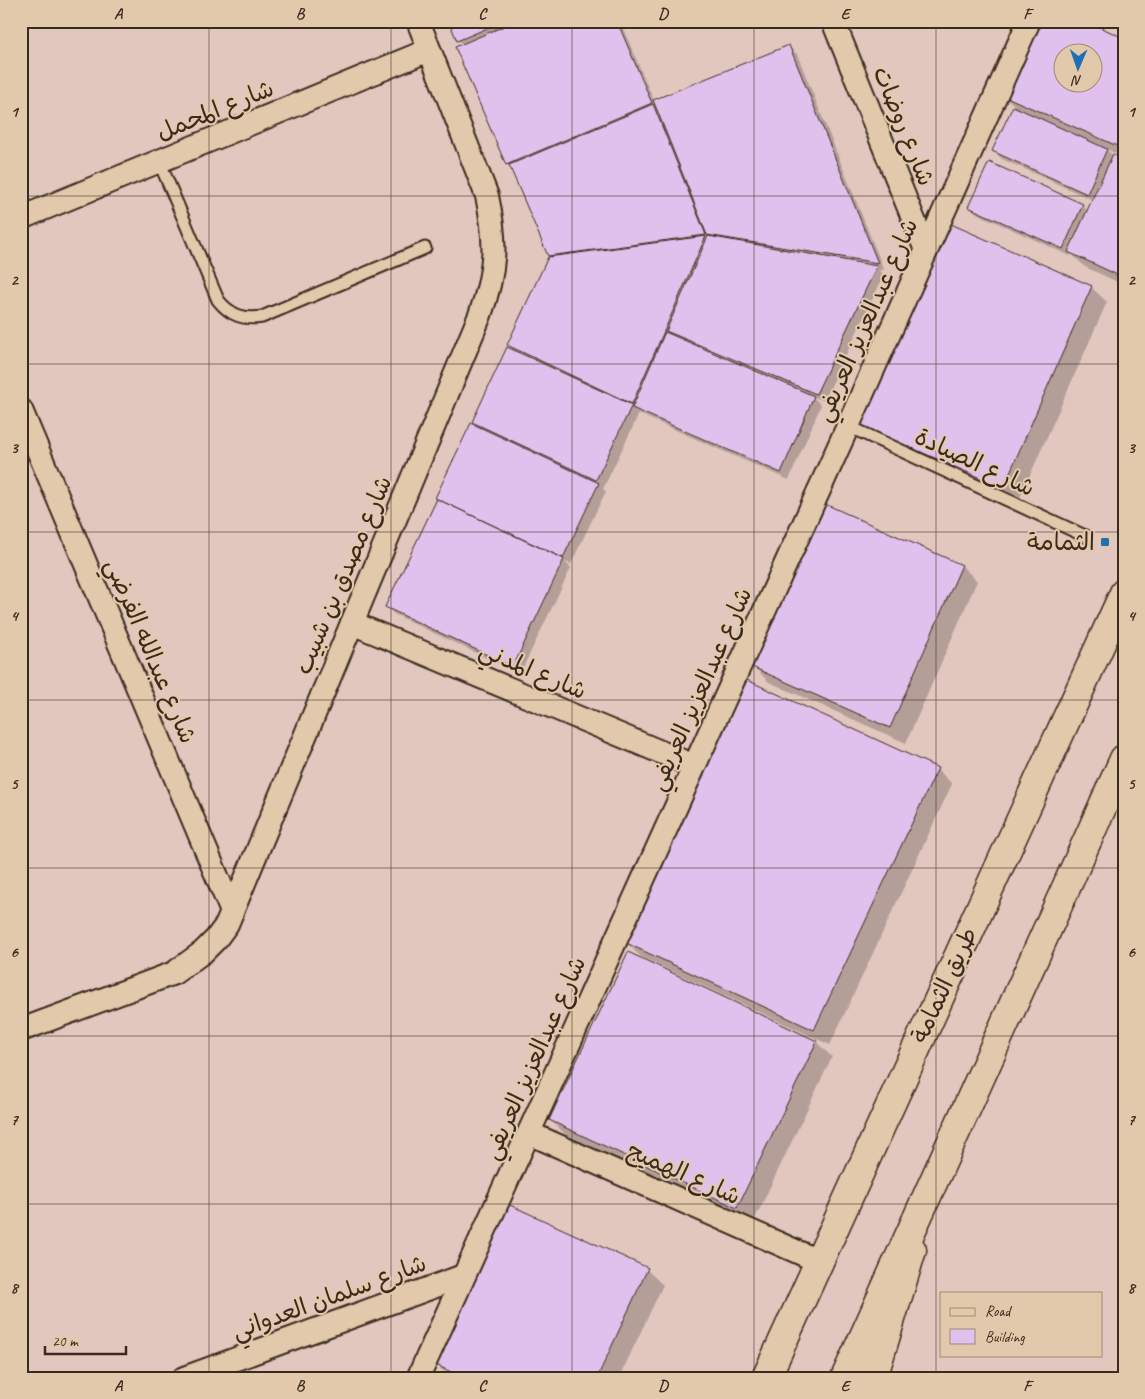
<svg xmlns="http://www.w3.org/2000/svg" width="1145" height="1399" viewBox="0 0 1145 1399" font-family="Caveat,'Playpen Sans Arabic',sans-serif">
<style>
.shadow{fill:#0003;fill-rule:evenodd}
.building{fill:#e0c1ee;stroke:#3b2a1e;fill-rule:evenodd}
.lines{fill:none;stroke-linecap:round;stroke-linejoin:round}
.service-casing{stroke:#3b2a1e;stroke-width:15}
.minor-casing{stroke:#3b2a1e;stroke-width:26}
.tertiary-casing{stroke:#3b2a1e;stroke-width:31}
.primary-casing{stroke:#3b2a1e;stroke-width:31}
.service{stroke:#e3c9ab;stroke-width:11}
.minor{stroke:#e3c9ab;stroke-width:22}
.tertiary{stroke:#e3c9ab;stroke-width:28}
.primary{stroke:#e3c9ab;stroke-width:28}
.grid{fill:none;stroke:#3b2a1e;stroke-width:1;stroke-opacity:0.55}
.poi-dot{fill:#1f6fb2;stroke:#e3c9ab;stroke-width:2}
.labels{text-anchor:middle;stroke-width:4;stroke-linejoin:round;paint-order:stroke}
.street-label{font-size:24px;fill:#3b2a1e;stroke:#e3c9ab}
.poi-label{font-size:24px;fill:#3b2a1e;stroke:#e3c9ab;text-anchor:end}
.neatline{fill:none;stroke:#3b2a1e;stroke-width:2}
.grid-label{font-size:16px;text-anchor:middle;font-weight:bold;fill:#3b2a1e}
</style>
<rect width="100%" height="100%" fill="#e2c7bf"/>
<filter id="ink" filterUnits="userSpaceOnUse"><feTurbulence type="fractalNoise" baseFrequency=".02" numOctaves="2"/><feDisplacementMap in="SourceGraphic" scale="10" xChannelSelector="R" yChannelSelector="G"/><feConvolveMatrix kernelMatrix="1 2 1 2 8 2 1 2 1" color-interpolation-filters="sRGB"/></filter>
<g filter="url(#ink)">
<g class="shadow">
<path d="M450 21H620L654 101 789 47 797 54 884 270H879L884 275 824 401 812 396 821 405 789 480 639 414 603 489 606 491 571 564 565 562 571 568 520 674 394 614 386 607 471 425 480 428 473 421 515 351 508 345 550 257 512 169 507 164 463 45 459 41Z"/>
<path d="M866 21H876L873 28Z"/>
<path d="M1037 21 1124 40V157L1106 149 1114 157 1124 160V285L1085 267 1072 254 1070 256 978 214 970 207 1082 205 1088 211 1093 200 1002 159 994 151 1019 110 1004 95ZM1062 52H1092V82H1062Z"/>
<path d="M1091 287 1107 302 1018 502 872 439 857 423Z"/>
<path d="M962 566 977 581 906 743 769 682 754 667Z"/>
<path d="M937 769 952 784 830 1045 641 957 626 942Z"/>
<path d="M816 1042 832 1057 753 1223 566 1135 550 1120Z"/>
<path d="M647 1270 663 1285 619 1378H450L436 1364Z"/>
</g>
<g class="building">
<path d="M449 21H504L457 41Z"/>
<path d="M516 21H617L652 103 506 165 455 47Z"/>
<path d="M1036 21H1086L1124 38V149L1002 95ZM1062 52H1092V82H1062Z"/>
<path d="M789 45 878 263 707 235 653 100Z"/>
<path d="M653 104 706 235 548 256 509 165Z"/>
<path d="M1013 106 1107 149 1087 194 992 151Z"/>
<path d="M1113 154 1124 159V278L1068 252Z"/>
<path d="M989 162 1083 204 1063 249 968 207Z"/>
<path d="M944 221 1092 286 1003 488 855 423Z"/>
<path d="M706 236 632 404 507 345 548 257Z"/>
<path d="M708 236 877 266 816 394 666 331Z"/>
<path d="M665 332 814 396 781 473 632 408Z"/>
<path d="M507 347 632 405 596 480 472 422Z"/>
<path d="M471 423 599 483 563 558 435 498Z"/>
<path d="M437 499 564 559 513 667 385 607Z"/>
<path d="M825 504 962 565 890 728 752 667Z"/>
<path d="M747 680 938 768 814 1030 624 942Z"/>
<path d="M628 952 817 1041 737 1208 549 1120Z"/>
<path d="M508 1204 648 1268 597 1378H464L434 1364Z"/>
</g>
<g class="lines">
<g class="service-casing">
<g id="service">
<path d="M159 161 218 300C230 315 243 320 262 317L425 248"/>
<path d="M848 426 1085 536"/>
</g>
</g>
<g class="minor-casing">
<g id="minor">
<path d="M833 21 926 250"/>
<path d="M21 218 429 50"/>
<path d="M21 410 232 912"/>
<path d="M352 623 694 766"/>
<path d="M21 1030 174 973 203 952 216 939 227 924 480 315C496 271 497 242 487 196L418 21"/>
<path d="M529 1133 818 1261"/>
<path d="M184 1378 463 1276"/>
<path d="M418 1378 848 426 1029 21"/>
</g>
</g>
<g class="tertiary-casing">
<path id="tertiary" d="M873 1378 912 1250"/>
</g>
<g class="primary-casing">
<g id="primary">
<path d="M766 1378 1124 593"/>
<path d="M845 1378 1124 759"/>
</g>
</g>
<use href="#service" class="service"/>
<use href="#minor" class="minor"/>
<use href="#tertiary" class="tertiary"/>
<use href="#primary" class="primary"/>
</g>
</g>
<path class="grid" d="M209 21V1378M391 21V1378M572 21V1378M754 21V1378M936 21V1378M21 196H1124M21 364H1124M21 532H1124M21 700H1124M21 868H1124M21 1036H1124M21 1204H1124"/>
<rect class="poi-dot" x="1100" y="537" width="10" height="10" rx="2.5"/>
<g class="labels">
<g class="street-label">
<text transform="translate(215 110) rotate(-22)" y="8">شارع المحمل</text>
<text transform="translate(904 126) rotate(68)" y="8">شارع روضات</text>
<text transform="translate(866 320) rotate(-66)" y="8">شارع عبدالعزيز العريفي</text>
<text transform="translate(975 462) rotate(25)" y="8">شارع الصيادة</text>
<text transform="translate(343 575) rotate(-67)" y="8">شارع مصدق بن شبيب</text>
<text transform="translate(151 651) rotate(67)" y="8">شارع عبدالله الفرضي</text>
<text transform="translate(533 670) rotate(23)" y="8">شارع المدني</text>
<text transform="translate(700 689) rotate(-66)" y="8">شارع عبدالعزيز العريفي</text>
<text transform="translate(944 985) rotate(-65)" y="8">طريق الثمامة</text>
<text transform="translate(534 1058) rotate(-66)" y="8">شارع عبدالعزيز العريفي</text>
<text transform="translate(684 1173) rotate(24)" y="8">شارع الهميج</text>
<text transform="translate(329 1297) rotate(-20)" y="8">شارع سلمان العدواني</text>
</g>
<g class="poi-label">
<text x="1095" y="550">الثمامة</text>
</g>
</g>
<rect width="1145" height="1399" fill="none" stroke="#e3c9ab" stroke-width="55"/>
<rect x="940" y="1292" width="162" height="65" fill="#e3c9ab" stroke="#a08973"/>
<rect x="950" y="1308" width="25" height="8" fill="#e3c9ab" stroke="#a08973"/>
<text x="985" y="1316" font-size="15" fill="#3b2a1e">Road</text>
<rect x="950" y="1329" width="25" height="15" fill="#e0c1ee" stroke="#a08973"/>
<text x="985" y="1342" font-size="15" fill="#3b2a1e">Building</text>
<g transform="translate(1078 68) rotate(182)"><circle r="24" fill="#e3c9ab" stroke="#a08973"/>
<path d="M0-4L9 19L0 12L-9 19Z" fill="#1f6fb2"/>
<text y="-8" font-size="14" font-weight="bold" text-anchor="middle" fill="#3b2a1e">N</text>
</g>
<path d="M45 1346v8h81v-8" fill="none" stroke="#3b2a1e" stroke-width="2.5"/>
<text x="52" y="1346" font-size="15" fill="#3b2a1e" stroke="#e3c9ab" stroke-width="4" paint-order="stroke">20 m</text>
<rect x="28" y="28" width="1090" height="1344" class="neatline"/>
<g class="grid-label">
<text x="118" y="19">A</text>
<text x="300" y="19">B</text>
<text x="482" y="19">C</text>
<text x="663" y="19">D</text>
<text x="845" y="19">E</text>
<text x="1027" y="19">F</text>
<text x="14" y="117">1</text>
<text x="1131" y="117">1</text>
<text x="14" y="285">2</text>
<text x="1131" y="285">2</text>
<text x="14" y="453">3</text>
<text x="1131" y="453">3</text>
<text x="14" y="621">4</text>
<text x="1131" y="621">4</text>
<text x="14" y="789">5</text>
<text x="1131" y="789">5</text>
<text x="14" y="957">6</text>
<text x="1131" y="957">6</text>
<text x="14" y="1125">7</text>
<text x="1131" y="1125">7</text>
<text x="14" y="1293">8</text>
<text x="1131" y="1293">8</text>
<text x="118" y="1391">A</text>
<text x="300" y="1391">B</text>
<text x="482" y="1391">C</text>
<text x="663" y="1391">D</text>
<text x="845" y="1391">E</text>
<text x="1027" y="1391">F</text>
</g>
</svg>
